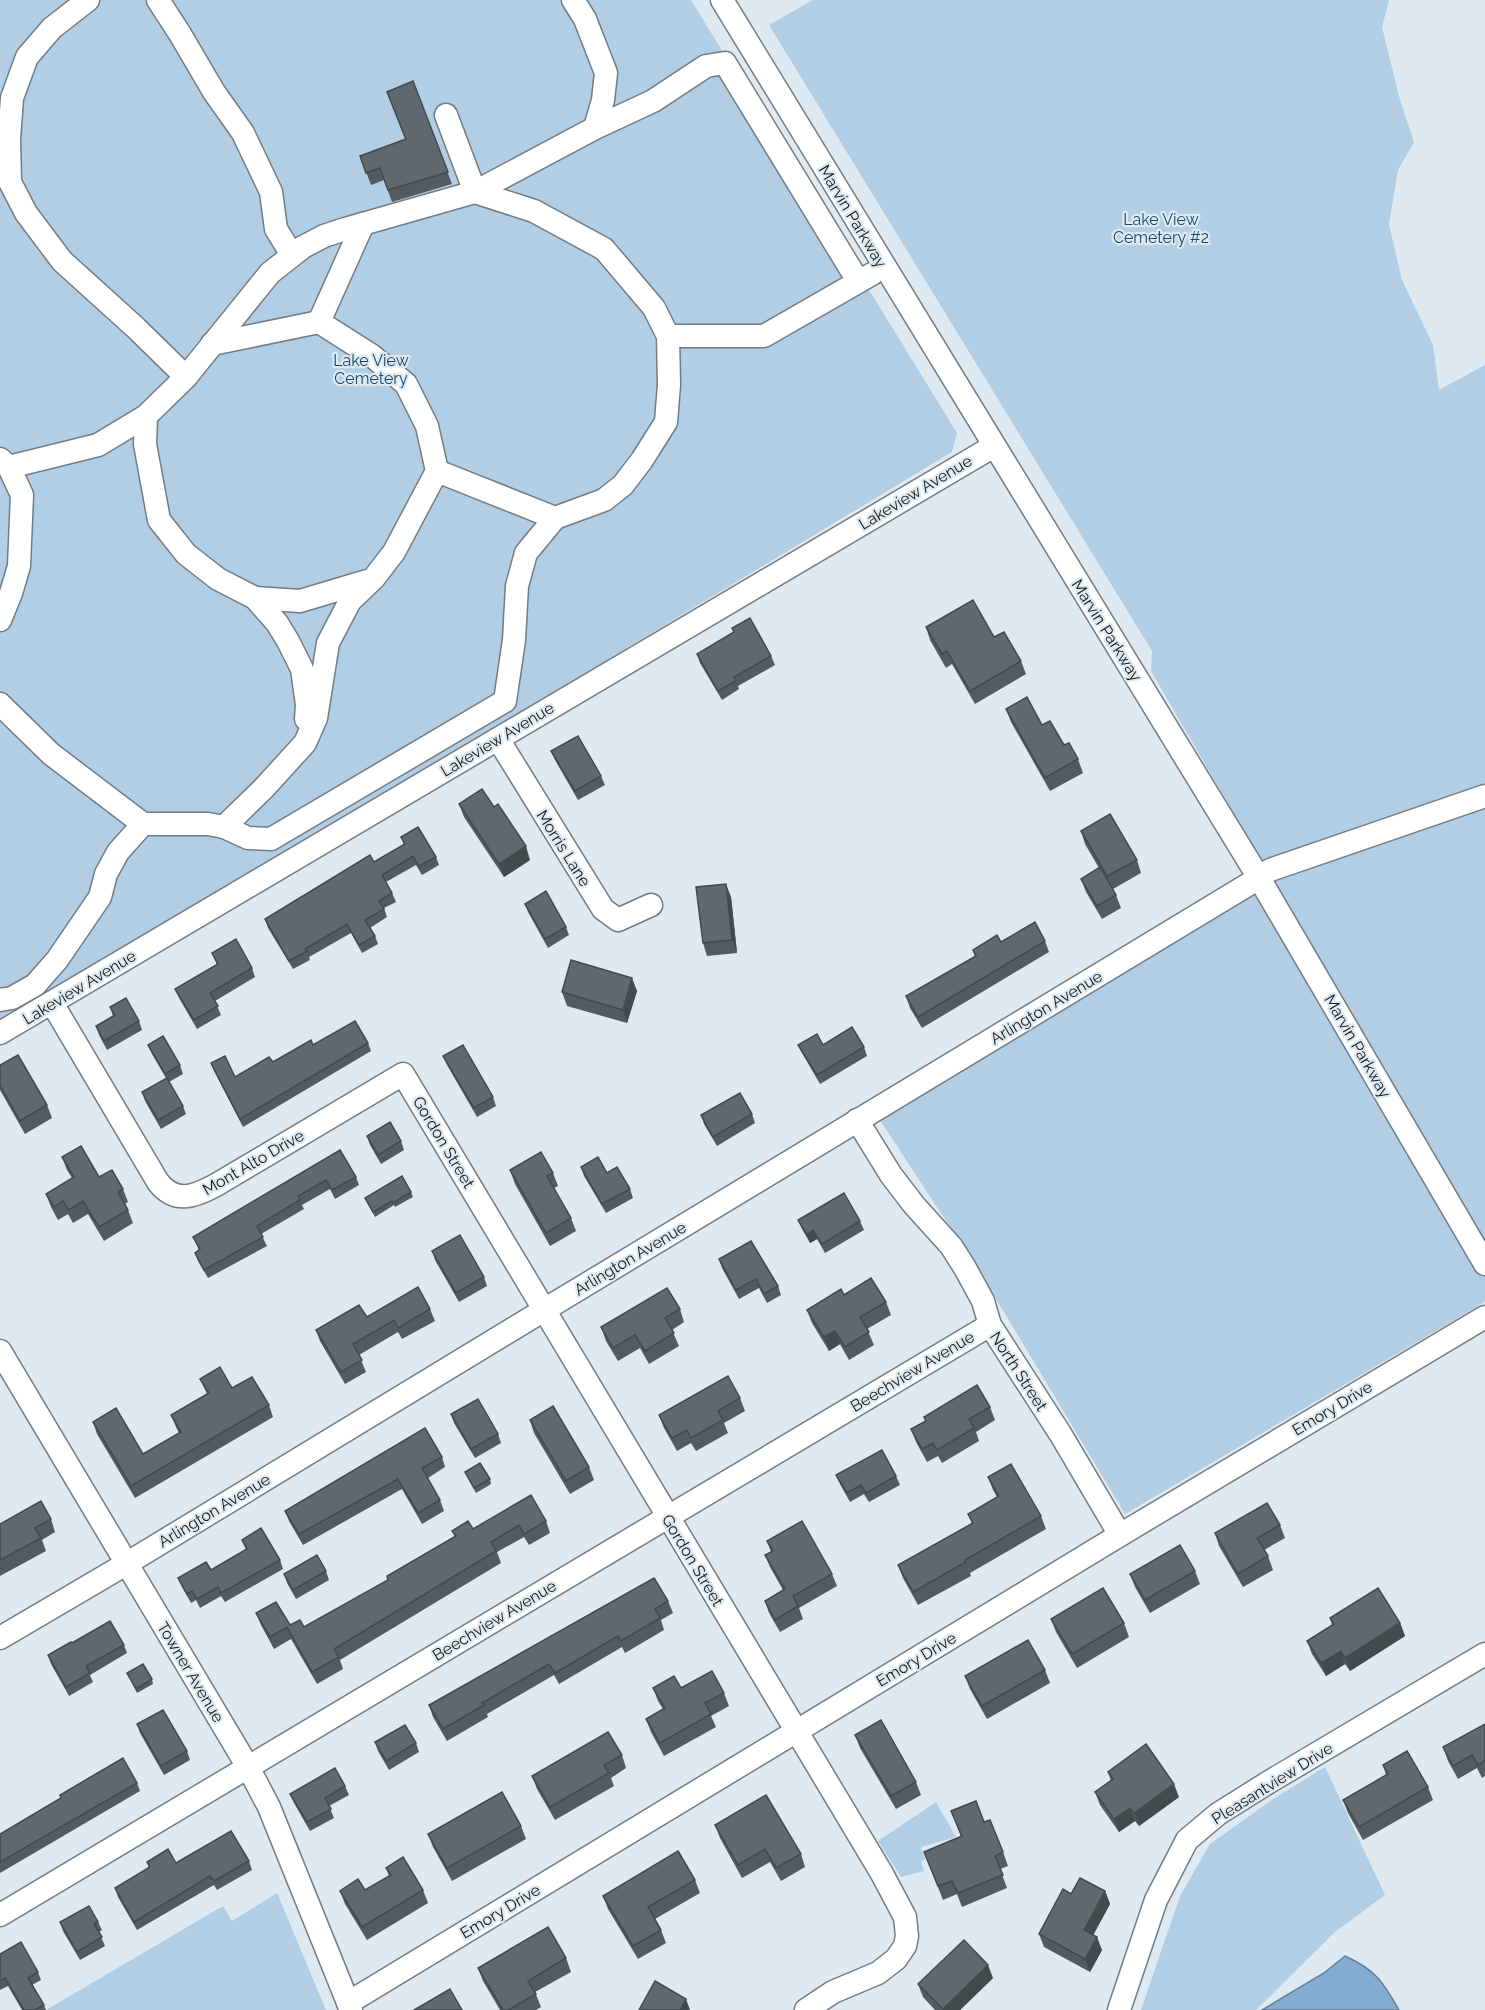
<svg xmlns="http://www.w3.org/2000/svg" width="1485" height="2010" viewBox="0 0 1485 2010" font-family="Raleway,sans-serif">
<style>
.green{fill:#b2cee5}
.water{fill:#82acd0;stroke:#61809a;stroke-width:1.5}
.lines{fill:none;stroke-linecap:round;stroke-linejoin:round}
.minor-casing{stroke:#737c84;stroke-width:25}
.minor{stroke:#fff;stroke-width:22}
.wall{fill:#535a60}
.shaded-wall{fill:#434a4e}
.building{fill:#606970;stroke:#434a4e;stroke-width:1.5}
.labels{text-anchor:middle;stroke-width:4.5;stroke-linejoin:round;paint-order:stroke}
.street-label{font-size:16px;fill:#14181b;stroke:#dfe9f2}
.park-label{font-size:16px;fill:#17496c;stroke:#dfe9f2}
</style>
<rect width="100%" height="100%" fill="#dfe9f2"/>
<g class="green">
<path d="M0 0H691L957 433 952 452 0 1026Z"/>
<path d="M813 0H1389L1382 27 1400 100 1414 142 1398 170 1389 224 1402 280 1433 345 1439 390 1485 365V1247L1151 671 1152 651 769 25Z"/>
<path d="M1254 894 1485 1275V1302L1125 1514 986 1282 878 1117Z"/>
<path d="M1325 1767 1385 1895 1335 1932 1256 2010H1141L1180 1896 1210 1844 1273 1799Z"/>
<path d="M936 1802 956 1837 921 1847 925 1859 921 1861 924 1871 901 1877 878 1841Z"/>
<path d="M277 1893 326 2010H46L223 1906 232 1921Z"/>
</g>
<path class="water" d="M1345 1956C1376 1970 1383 1982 1399 2010H1262L1324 1973Z"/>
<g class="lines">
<g class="minor-casing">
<g id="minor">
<path d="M88 0 52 28 27 57 12 98 9 139 10 182 26 213 62 261 136 328 186 377"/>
<path d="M158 0 180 34 214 92 243 133 271 192 276 229 292 255"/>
<path d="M573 0 585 19 606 73 603 100 595 128"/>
<path d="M722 0 1259 878 1485 1264"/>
<path d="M446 115 475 192"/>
<path d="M319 322 363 224"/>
<path d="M668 336H764L872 274"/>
<path d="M212 344 319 322 371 355 406 384 427 426 437 471 394 552 374 578 350 601 328 643 316 718 305 743 264 788 224 827"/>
<path d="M146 416 145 444 159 520 186 554 218 579 255 598 277 623 288 641 302 669 307 705 306 719"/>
<path d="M0 459 9 467 22 495 19 566 11 593 0 620"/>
<path d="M9 467 98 445 146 416 186 377 270 273 303 247 324 236 345 229 475 192 595 128 653 101 706 66 725 63 858 281"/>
<path d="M437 471 555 518"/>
<path d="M255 598 300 601 367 581"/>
<path d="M0 704 51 754 143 824H208L224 827 248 838 271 839 505 701 514 640 517 586 526 553 555 518 604 500 623 485 642 460 666 422 669 385 668 336 654 308 604 249 534 211 475 192"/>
<path d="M498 739 603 909 618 920 651 905"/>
<path d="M0 1000 12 998 35 985 57 960 100 897 106 874 118 852 143 824"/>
<path d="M52 1003 158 1182C175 1204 194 1197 216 1185L403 1074 881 1872 905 1917 907 1936 905 1946 896 1959 878 1973 833 1992 806 2010"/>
<path d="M0 1033 994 446"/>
<path d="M857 1120 891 1175 914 1205 951 1246 965 1268 983 1301 990 1325 1061 1435 1120 1535"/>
<path d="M0 1351 248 1767 269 1807 351 2010"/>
<path d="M0 1638 126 1564 544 1310 1259 878 1270 870 1485 796"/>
<path d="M0 1915 990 1325"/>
<path d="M348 2003 1120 1535 1485 1317"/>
<path d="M1119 2010 1156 1900 1187 1840 1218 1814 1269 1782 1485 1654"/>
</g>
</g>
<use href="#minor" class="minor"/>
</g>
<g class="wall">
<path d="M413 81 452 184 392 202 384 180 371 185 360 156 405 139 387 92Z"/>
<path d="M926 627 994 637 1021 661 1026 674 975 704 952 664 946 668 930 640Z"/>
<path d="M732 628 771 656 775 665 738 686 739 689 722 700 700 663 697 654 734 633Z"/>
<path d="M1006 709 1042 725 1078 759 1083 773 1050 791 1011 722Z"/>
<path d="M551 751 601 776 605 785 578 800 555 760Z"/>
<path d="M459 804 530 860 504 877 464 817Z"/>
<path d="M1081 831 1137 860 1141 873 1113 889 1116 895 1121 908 1102 919 1086 892 1081 879 1099 868 1085 844Z"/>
<path d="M401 837 436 857 439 865 422 875 416 865 386 882 392 893 396 902 384 908 387 917 370 928 375 936 378 944 362 953 351 933 309 957 310 960 293 969 268 928 265 919 374 862 404 845Z"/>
<path d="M731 897 737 953 707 956 703 943Z"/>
<path d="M525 904 566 927 569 935 548 948 528 912Z"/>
<path d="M1045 941 1049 952 922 1028 910 1008 906 996 975 957 973 950Z"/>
<path d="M212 953 252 968 255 977 215 1001 221 1015 197 1029 179 998 175 989 217 965Z"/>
<path d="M637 991 627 1023 567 1006 562 992Z"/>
<path d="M110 1007 139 1021 142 1030 107 1050 99 1035 96 1026 113 1016Z"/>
<path d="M368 1043 371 1051 243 1127 214 1071 211 1063 235 1077 273 1062 313 1045Z"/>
<path d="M148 1045 180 1065 183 1074 169 1082 183 1106 186 1114 161 1129 145 1101 142 1092 166 1078 152 1054Z"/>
<path d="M798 1045H823L864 1047 867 1056 820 1084 802 1053Z"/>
<path d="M443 1056 493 1097 496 1106 477 1117 447 1065Z"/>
<path d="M0 1065 47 1105 52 1118 25 1134 0 1090Z"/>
<path d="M752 1114 755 1123 717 1146 704 1124 701 1115Z"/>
<path d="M367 1136 401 1141 404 1150 381 1164 370 1145Z"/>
<path d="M340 1150 356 1177 359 1185 335 1199 330 1189 302 1205 304 1209 261 1234 267 1246 208 1278 198 1261 195 1253 199 1250 193 1237Z"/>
<path d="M62 1157 123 1189 128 1202 125 1204 128 1210 133 1223 104 1241 88 1214 73 1223 68 1214 58 1220 51 1207 46 1194 72 1178 67 1170Z"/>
<path d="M581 1167 607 1173 630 1189 633 1198 606 1213 584 1176Z"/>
<path d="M510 1170 553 1173 558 1186 554 1188 571 1218 576 1231 550 1246 515 1184Z"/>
<path d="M411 1192 413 1197 395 1207 394 1205 375 1217 365 1198Z"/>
<path d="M798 1220 860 1221 864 1230 825 1253 817 1239 810 1243 802 1229Z"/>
<path d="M432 1251 484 1277 487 1286 459 1302 435 1260Z"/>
<path d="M719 1259 778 1286 781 1295 767 1303 759 1288 739 1299 722 1268Z"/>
<path d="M844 1295 886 1302 891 1315 867 1329 874 1345 849 1360 840 1344 829 1351 812 1323 807 1310Z"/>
<path d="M430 1309 435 1321 402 1339 398 1332 359 1355 366 1372 345 1384 320 1341 316 1330 367 1317Z"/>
<path d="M680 1309 684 1322 672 1330 679 1346 649 1364 640 1348 618 1361 606 1341 601 1327Z"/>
<path d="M200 1379 232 1388 269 1405 273 1417 135 1498 97 1434 93 1422 143 1454 179 1433 176 1427 171 1415 207 1394Z"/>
<path d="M740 1398 745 1411 724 1423 728 1433 696 1451 691 1443 677 1451 664 1428 659 1415Z"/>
<path d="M990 1407 995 1420 976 1432 979 1441 942 1463 938 1456 927 1462 916 1442 911 1429 925 1421 924 1417Z"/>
<path d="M451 1414 498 1434 501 1443 475 1458 454 1423Z"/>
<path d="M530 1420 589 1467 594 1480 570 1494 534 1433Z"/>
<path d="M442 1457 445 1467 428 1478 440 1500 444 1511 422 1524 402 1489 303 1545 289 1521 285 1511Z"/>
<path d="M465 1472 490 1479 491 1484 476 1493Z"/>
<path d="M836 1475 896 1476 900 1485 869 1502 864 1494 850 1502 840 1484Z"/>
<path d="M988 1477 1041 1516 1046 1529 970 1573 971 1576 918 1605 903 1578 898 1565 972 1524 968 1514 997 1497 993 1490Z"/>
<path d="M51 1519 55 1532 42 1540 46 1551 0 1576V1524Z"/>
<path d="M546 1521 550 1533 529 1545 524 1537 497 1552 501 1563 340 1660 343 1669 317 1684 291 1639 274 1649 261 1625 256 1613 290 1625 304 1627 388 1580 387 1576 455 1537 452 1531Z"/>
<path d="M1280 1525 1285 1538 1264 1550 1268 1556 1273 1570 1243 1587 1219 1546 1215 1533Z"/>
<path d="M242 1540 280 1560 283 1569 225 1602 221 1596 200 1608 196 1600 191 1603 182 1587 178 1578 211 1570 246 1550Z"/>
<path d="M767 1541 832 1574 837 1586 799 1608 803 1619 780 1632 769 1613 765 1601 783 1590 770 1567 765 1555 771 1552Z"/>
<path d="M326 1571 329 1580 296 1599 287 1583 284 1574Z"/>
<path d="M1195 1571 1200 1584 1150 1613 1135 1587 1130 1574Z"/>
<path d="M668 1601 673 1613 661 1620 664 1630 625 1653 622 1647 559 1684 554 1675 487 1714 488 1717 447 1741 433 1717 429 1705Z"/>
<path d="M1330 1618 1400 1623 1405 1636 1350 1671 1345 1664 1326 1676 1312 1654 1307 1641 1332 1625Z"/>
<path d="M1051 1619 1124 1623 1129 1637 1077 1668 1056 1632Z"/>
<path d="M72 1643 124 1645 127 1653 90 1675 93 1682 69 1696 51 1664 48 1655Z"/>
<path d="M1045 1670 1050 1683 987 1719 970 1689 965 1676Z"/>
<path d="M127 1673 152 1679 153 1684 137 1693Z"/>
<path d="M653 1688H681L724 1693 729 1706 711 1716 716 1727 664 1756 651 1732 646 1719 663 1709 658 1701Z"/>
<path d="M137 1724 187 1751 190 1760 164 1775 140 1733Z"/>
<path d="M1485 1724V1776L1482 1778 1477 1768 1458 1779 1448 1761 1443 1747Z"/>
<path d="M855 1735 916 1782 921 1795 896 1809 860 1748Z"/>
<path d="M375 1742 416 1743 419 1752 389 1770 378 1751Z"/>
<path d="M622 1755 626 1768 611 1778 614 1786 555 1820 537 1789 532 1776Z"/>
<path d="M1383 1765 1428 1787 1433 1800 1363 1840 1348 1813 1343 1800 1386 1775Z"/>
<path d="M1108 1772 1179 1797 1139 1826 1135 1821 1119 1832 1100 1805 1095 1792 1111 1781Z"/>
<path d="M137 1783 140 1791 0 1873V1834Z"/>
<path d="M345 1786 349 1795 329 1806 334 1818 310 1831 294 1803 290 1794Z"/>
<path d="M951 1811 984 1822 1003 1852 1008 1866 1000 1869 1007 1888 962 1907 957 1894 943 1900 924 1852 961 1837Z"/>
<path d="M715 1825 801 1854 805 1867 781 1881 770 1862 742 1878 720 1838Z"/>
<path d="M521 1826 526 1839 452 1881 433 1847 428 1834Z"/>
<path d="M249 1861 252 1870 217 1890 214 1885 137 1930 118 1897 115 1888 149 1868 147 1862 176 1863Z"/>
<path d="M386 1868 423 1890 428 1903 367 1940 345 1904 340 1891 365 1890 389 1876Z"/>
<path d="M695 1880 700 1893 655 1919 661 1930 666 1943 638 1959 608 1909 603 1896Z"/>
<path d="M1105 1891 1110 1904 1093 1935 1102 1950 1090 1972 1044 1947 1039 1934 1071 1894Z"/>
<path d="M60 1922H98L102 1930 99 1932 105 1946 80 1960 63 1931Z"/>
<path d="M0 1954 38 1972 41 1980 32 1985 44 2005 46 2010H22L8 1986 0 1990Z"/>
<path d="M566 1958 571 1972 535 1992 541 2007 536 2010H500L483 1981 478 1968Z"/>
<path d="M993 1978 960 2010H935L923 1997 918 1984Z"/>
</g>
<g class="shaded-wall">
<path d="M526 846 530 860 504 877 499 864Z"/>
<path d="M726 884 731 897 737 953 732 940Z"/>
<path d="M632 978 637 991 627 1023 623 1010Z"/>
<path d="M813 1230 817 1239 810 1243 807 1235Z"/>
<path d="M835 1331 840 1344 829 1351 824 1337Z"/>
<path d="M1400 1623 1405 1636 1350 1671 1345 1658Z"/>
<path d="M1341 1651 1345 1664 1326 1676 1321 1663Z"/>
<path d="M1174 1784 1179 1797 1139 1826 1134 1813Z"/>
<path d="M1130 1808 1135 1821 1119 1832 1114 1819Z"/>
<path d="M1105 1891 1110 1904 1089 1943 1084 1930Z"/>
<path d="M1097 1937 1102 1950 1090 1972 1085 1959Z"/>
<path d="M988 1965 993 1978 960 2010H943Z"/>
<path d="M686 1999 690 2010H680Z"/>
</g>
<g class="building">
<path d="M413 81 448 172 388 190 380 168 366 173 360 156 406 139 387 92Z"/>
<path d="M973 600 994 637 1004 632 1021 661 970 691 947 651 942 654 926 627Z"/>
<path d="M750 618 771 656 734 677 736 681 718 691 697 654 734 632 732 628Z"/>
<path d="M1027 697 1042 725 1050 721 1064 745 1069 743 1078 759 1045 778 1006 709Z"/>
<path d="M578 736 601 776 575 791 551 751Z"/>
<path d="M482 789 494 807 498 804 526 846 499 864 459 804Z"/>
<path d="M1110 814 1137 860 1107 876 1081 831Z"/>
<path d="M418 827 436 857 419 866 413 856 382 875 392 893 379 901 384 909 365 920 375 936 359 945 347 924 305 949 307 951 289 961 265 919 370 855 374 862 405 844 401 837Z"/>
<path d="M1100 867 1116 895 1097 906 1081 879Z"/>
<path d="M726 884 732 940 703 943 696 887Z"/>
<path d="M546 891 566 927 545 939 525 904Z"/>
<path d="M1035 922 1045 941 918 1017 906 996 976 956 973 950 997 935 1001 942Z"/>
<path d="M236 939 252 968 210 993 218 1006 194 1020 175 989 218 964 212 953Z"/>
<path d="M571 960 632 978 623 1010 562 992Z"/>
<path d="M126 998 139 1021 104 1041 96 1026 115 1015 110 1007Z"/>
<path d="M355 1021 368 1043 240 1119 211 1063 225 1056 235 1077 269 1057 273 1062 311 1040 313 1045Z"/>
<path d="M852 1027 864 1047 817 1075 798 1045 817 1034 823 1045Z"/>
<path d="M163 1036 180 1065 165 1074 148 1045Z"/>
<path d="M463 1045 493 1097 474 1108 443 1056Z"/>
<path d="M18 1055 47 1105 20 1121 0 1085V1065Z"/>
<path d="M167 1078 183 1106 158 1120 142 1092Z"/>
<path d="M740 1093 752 1114 713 1137 701 1115Z"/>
<path d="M390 1122 401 1141 378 1155 367 1136Z"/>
<path d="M81 1146 99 1177 112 1170 123 1189 118 1192 128 1210 99 1227 83 1201 69 1210 63 1201 54 1207 46 1194 74 1177 62 1157Z"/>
<path d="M340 1150 356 1177 332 1190 326 1180 298 1196 300 1200 257 1226 263 1237 204 1270 195 1253 200 1249 193 1237Z"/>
<path d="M541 1152 553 1173 547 1176 571 1218 546 1233 510 1170Z"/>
<path d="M598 1157 607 1173 617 1167 630 1189 602 1204 581 1167Z"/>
<path d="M402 1176 411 1192 393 1203 392 1201 373 1212 365 1198Z"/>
<path d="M844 1193 860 1221 822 1244 813 1230 807 1235 798 1220Z"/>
<path d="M460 1235 484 1277 456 1293 432 1251Z"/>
<path d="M751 1241 778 1286 764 1294 756 1279 736 1290 719 1259Z"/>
<path d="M871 1278 886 1302 860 1317 869 1332 845 1347 835 1331 824 1337 807 1310 841 1289 844 1295Z"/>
<path d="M418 1287 430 1309 398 1328 394 1320 353 1344 362 1360 341 1372 316 1330 359 1305 367 1317Z"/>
<path d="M667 1288 680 1309 665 1318 674 1333 645 1351 635 1335 613 1348 601 1327Z"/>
<path d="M220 1367 232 1388 252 1377 269 1405 131 1486 93 1422 116 1408 143 1454 181 1432 171 1415 209 1393 200 1379Z"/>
<path d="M728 1376 740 1398 718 1411 723 1420 691 1438 687 1430 672 1438 659 1415Z"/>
<path d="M977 1385 990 1407 969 1419 974 1428 937 1450 933 1443 922 1449 911 1429 926 1421 924 1417Z"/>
<path d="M478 1399 498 1434 471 1449 451 1414Z"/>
<path d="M553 1406 589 1467 566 1481 530 1420Z"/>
<path d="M425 1428 442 1457 422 1468 440 1500 418 1513 398 1479 299 1534 285 1511Z"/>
<path d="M882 1450 896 1476 866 1493 861 1485 847 1493 836 1475Z"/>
<path d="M480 1463 490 1479 474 1488 465 1472Z"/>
<path d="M1011 1464 1041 1516 965 1560 966 1562 913 1592 898 1565 973 1523 968 1514 999 1496 988 1477Z"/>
<path d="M531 1495 546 1521 524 1534 519 1525 491 1542 496 1551 334 1649 339 1657 312 1672 287 1627 270 1637 256 1613 276 1602 290 1625 300 1620 304 1627 388 1580 387 1576 456 1536 452 1531 468 1521 473 1529Z"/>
<path d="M41 1501 51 1519 35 1528 41 1538 0 1560V1524Z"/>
<path d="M1267 1503 1280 1525 1257 1538 1268 1556 1238 1574 1215 1533Z"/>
<path d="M802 1521 832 1574 793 1596 798 1606 775 1620 765 1601 785 1589 765 1555 773 1551 767 1541Z"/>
<path d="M261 1528 280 1560 221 1593 218 1587 197 1599 192 1591 187 1594 178 1578 206 1562 211 1570 247 1549 242 1540Z"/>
<path d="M1180 1545 1195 1571 1145 1600 1130 1574Z"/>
<path d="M317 1555 326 1571 293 1590 284 1574Z"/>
<path d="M654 1578 668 1601 655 1609 660 1618 621 1641 618 1636 555 1673 549 1664 482 1703 484 1705 443 1729 429 1705Z"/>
<path d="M1103 1588 1124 1623 1072 1654 1051 1619Z"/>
<path d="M1378 1588 1400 1623 1345 1658 1341 1651 1321 1663 1307 1641 1334 1624 1330 1618Z"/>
<path d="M110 1621 124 1645 86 1666 90 1673 66 1687 48 1655 71 1642 72 1643Z"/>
<path d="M1028 1640 1045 1670 982 1706 965 1676Z"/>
<path d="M143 1664 152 1679 136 1689 127 1673Z"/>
<path d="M712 1671 724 1693 705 1703 711 1714 660 1743 646 1719 665 1708 653 1688 674 1676 681 1688Z"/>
<path d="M163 1710 187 1751 161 1766 137 1724Z"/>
<path d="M881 1720 916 1782 891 1796 855 1735Z"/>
<path d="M1485 1724V1760L1478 1765 1472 1755 1453 1766 1443 1747Z"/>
<path d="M405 1725 416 1743 386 1761 375 1742Z"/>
<path d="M608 1732 622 1755 604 1765 609 1773 550 1807 532 1776Z"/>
<path d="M1146 1744 1174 1784 1134 1813 1130 1808 1114 1819 1095 1792 1113 1779 1108 1772Z"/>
<path d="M1407 1751 1428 1787 1359 1827 1343 1800 1388 1774 1383 1765Z"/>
<path d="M123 1758 137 1783 0 1862V1834L61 1798 60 1795Z"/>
<path d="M335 1768 345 1786 325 1798 331 1809 307 1822 290 1794Z"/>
<path d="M502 1792 521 1826 447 1868 428 1834Z"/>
<path d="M766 1795 801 1854 776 1868 765 1849 738 1865 715 1825Z"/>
<path d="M976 1801 984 1822 990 1820 1003 1852 995 1856 1003 1875 958 1893 952 1881 938 1886 924 1852 962 1836 951 1811Z"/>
<path d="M231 1831 249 1861 214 1881 210 1876 134 1922 115 1888 150 1867 147 1862 168 1849 176 1863Z"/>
<path d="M678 1851 695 1880 648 1907 661 1930 633 1946 603 1896Z"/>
<path d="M403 1857 423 1890 362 1927 340 1891 358 1879 365 1890 391 1875 386 1868Z"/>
<path d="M1080 1878 1105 1891 1084 1930 1097 1937 1085 1959 1039 1934 1063 1889 1071 1894Z"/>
<path d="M89 1906 98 1922 94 1924 102 1937 77 1952 60 1922Z"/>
<path d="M548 1927 566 1958 528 1981 536 1994 508 2010H503L478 1968Z"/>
<path d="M964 1940 988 1965 943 2009 918 1984Z"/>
<path d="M21 1942 38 1972 28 1978 44 2005 35 2010H24L5 1978 0 1981V1954Z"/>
<path d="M655 1981 686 1999 680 2010H639Z"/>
<path d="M450 1989 462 2010H414Z"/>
</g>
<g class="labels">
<g class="street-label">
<text transform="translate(853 216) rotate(59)" y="6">Marvin Parkway</text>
<text transform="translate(915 492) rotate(-31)" y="6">Lakeview Avenue</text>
<text transform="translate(1107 630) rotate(58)" y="6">Marvin Parkway</text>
<text transform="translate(497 739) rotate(-31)" y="6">Lakeview Avenue</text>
<text transform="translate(564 848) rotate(58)" y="6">Morris Lane</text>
<text transform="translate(79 987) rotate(-31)" y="6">Lakeview Avenue</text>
<text transform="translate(1046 1007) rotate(-31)" y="6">Arlington Avenue</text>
<text transform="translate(1358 1046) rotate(60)" y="6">Marvin Parkway</text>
<text transform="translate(444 1142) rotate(59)" y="6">Gordon Street</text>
<text transform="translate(253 1162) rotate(-30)" y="6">Mont Alto Drive</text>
<text transform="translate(630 1258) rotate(-31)" y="6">Arlington Avenue</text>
<text transform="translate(912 1371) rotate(-31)" y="6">Beechview Avenue</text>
<text transform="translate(1019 1371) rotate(57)" y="6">North Street</text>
<text transform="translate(1332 1408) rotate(-31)" y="6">Emory Drive</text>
<text transform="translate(214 1510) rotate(-31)" y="6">Arlington Avenue</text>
<text transform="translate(693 1560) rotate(59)" y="6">Gordon Street</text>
<text transform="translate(494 1620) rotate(-31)" y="6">Beechview Avenue</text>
<text transform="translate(916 1659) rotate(-31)" y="6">Emory Drive</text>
<text transform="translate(191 1672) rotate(59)" y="6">Towner Avenue</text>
<text transform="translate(1272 1783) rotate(-32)" y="6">Pleasantview Drive</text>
<text transform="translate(500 1911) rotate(-31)" y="6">Emory Drive</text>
</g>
<g class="park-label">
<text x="1161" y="225">Lake View<tspan x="1161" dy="18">Cemetery #2</tspan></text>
<text x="371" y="366">Lake View<tspan x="371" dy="18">Cemetery</tspan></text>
</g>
</g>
</svg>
